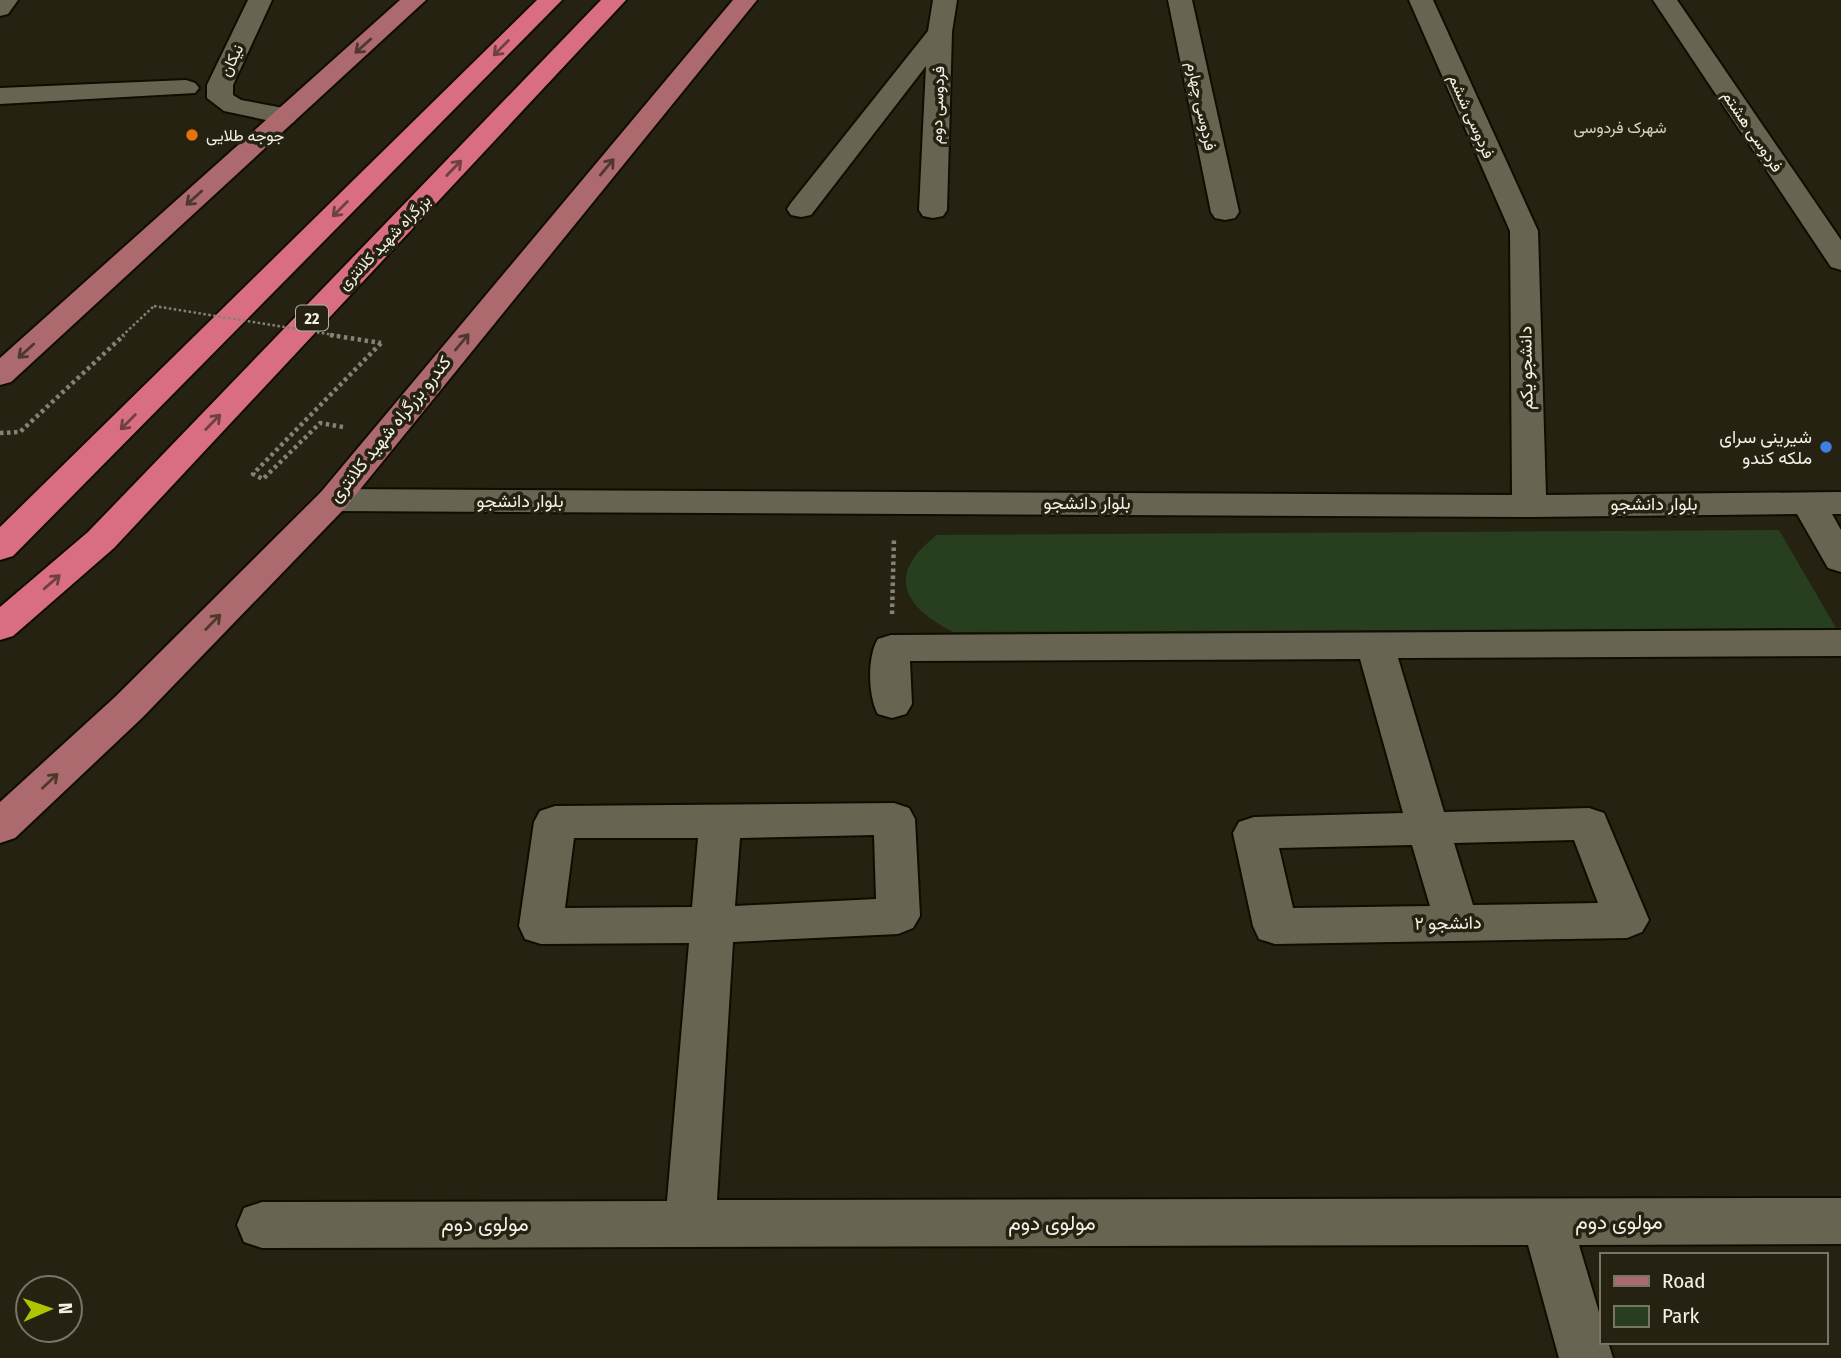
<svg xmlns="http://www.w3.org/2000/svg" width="1841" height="1358" viewBox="0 0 1841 1358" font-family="'Fira Sans Condensed',Vazirmatn,sans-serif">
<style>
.green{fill:#273e1f}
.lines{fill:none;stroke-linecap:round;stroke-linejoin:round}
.minor-casing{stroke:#0f0c01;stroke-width:4}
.major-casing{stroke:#0f0c01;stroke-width:4}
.highway-casing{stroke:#0f0c01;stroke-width:4}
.path-far1{stroke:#858275;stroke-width:2.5;stroke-dasharray:2.5 2.5;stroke-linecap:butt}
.path{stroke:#858275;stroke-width:4.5;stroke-dasharray:3.5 3.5;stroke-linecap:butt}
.minor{fill:#686452;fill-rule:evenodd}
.major{fill:#ac6a6f;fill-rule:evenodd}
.highway{fill:#d96e83;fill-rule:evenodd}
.path-bridge-far1{stroke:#858275;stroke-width:2.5;stroke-dasharray:2.5 2.5;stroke-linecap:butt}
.path-bridge{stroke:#858275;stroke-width:4.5;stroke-dasharray:3.5 3.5;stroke-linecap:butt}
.oneway{stroke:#4e382e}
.oneway2{stroke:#6e403f}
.food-dot{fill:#e8710a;stroke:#262212;stroke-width:2.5}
.shop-dot{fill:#3f7fe0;stroke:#262212;stroke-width:2.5}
.labels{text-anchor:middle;stroke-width:7;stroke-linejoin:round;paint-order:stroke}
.far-street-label{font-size:16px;fill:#f3f1e7;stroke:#262212}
.far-neighbourhood-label{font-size:16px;fill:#d7d3be;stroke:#262212}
.far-poi-label{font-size:16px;fill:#f3f1e7;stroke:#262212;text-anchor:start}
.shield{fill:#262212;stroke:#b6b3a7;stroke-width:2}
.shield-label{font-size:16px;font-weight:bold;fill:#f3f1e7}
.street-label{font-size:18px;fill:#f3f1e7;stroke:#262212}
.poi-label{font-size:18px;fill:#f3f1e7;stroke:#262212;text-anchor:end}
.near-street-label{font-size:21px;fill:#f3f1e7;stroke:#262212}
</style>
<rect width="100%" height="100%" fill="#262212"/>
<path class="green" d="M1779 530 1836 628 953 632C902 606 886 574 937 535Z"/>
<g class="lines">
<g class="minor-casing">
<g id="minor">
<path d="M0 0H18L8 14 0 16Z"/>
<path d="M248 0H272L233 85V95L241 100 294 110 298 116 294 122 285 124 224 111 207 98V85Z"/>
<path d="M933 0H957L952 32 947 210 943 216 933 218 923 216 919 210 926 66 811 215 801 217 791 215 787 209 791 203 928 31Z"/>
<path d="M1168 0H1192L1239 212 1235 218 1225 220 1215 218 1211 212Z"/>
<path d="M1409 0H1433L1538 231 1546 495 1841 492V514H1832L1841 530V572L1828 568 1797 514 1529 517 333 511 321 508 316 500 321 492 333 489 1512 495 1510 231Z"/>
<path d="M1653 0H1677L1841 240V270L1831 267Z"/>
<path d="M186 80 195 83 199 88 195 93 0 104V88Z"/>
<path d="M1841 630V656L1398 658 1444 812 1589 808 1604 813 1649 920 1642 932 1627 938 1275 944 1259 939 1253 926 1233 833 1239 822 1254 817 1403 813 1360 659 910 661 912 704 906 714 892 718 878 714C868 697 867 656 878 639L891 635ZM1574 840 1598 903 1473 905 1454 843ZM1412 845 1430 906 1293 908 1279 848Z"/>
<path d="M894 803 909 808 915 819 920 916 913 928 898 934 733 942 717 1200 1841 1198V1244L1579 1245 1601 1319V1342H1608L1613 1358H1559L1528 1245 262 1248 244 1242 237 1225 244 1208 262 1202 667 1201 689 943 541 944 525 939 519 926 534 822 540 811 555 806ZM874 835 876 899 735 906 740 838ZM574 838H698L692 907 565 908Z"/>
</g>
</g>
<g class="major-casing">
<g id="major">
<path d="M400 0H426L11 382 0 385V358Z"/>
<path d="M733 0H757L345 508 143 717 15 838 0 843V802L115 697 321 492Z"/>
</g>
</g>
<g class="highway-casing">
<g id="highway">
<path d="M537 0H562L13 556 0 560V527Z"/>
<path d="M601 0H626L114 548 13 636 0 640V607L88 532Z"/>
</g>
</g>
<path class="path-far1" d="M122 336 154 306"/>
<g class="path">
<path d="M343 427 320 423 263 479 253 474 381 343"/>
<path d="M0 433 20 432 124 335"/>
<path d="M892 614 894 538"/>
</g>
<use href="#minor" class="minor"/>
<use href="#major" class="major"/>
<use href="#highway" class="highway"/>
<path class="path-bridge-far1" d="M154 306 340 336"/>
<path class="path-bridge" d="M330 335 381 343"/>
</g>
<defs><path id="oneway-shaft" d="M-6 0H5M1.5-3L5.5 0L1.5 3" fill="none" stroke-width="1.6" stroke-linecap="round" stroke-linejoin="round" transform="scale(1.75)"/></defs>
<g class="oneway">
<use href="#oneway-shaft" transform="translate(363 46) rotate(138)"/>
<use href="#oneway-shaft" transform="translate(607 167) rotate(-50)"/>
<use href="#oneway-shaft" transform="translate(194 198) rotate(138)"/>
<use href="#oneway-shaft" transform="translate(462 342) rotate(-50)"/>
<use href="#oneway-shaft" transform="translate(26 351) rotate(138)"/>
<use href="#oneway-shaft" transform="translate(213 622) rotate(-46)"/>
<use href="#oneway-shaft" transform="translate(50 781) rotate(-43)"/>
</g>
<g class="oneway2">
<use href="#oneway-shaft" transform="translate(501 48) rotate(135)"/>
<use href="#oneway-shaft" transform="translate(454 168) rotate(-46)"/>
<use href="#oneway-shaft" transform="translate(340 209) rotate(135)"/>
<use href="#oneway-shaft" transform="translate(128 422) rotate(135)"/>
<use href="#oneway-shaft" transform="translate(213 422) rotate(-46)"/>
<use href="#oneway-shaft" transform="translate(52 582) rotate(-41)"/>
</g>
<circle class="food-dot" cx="192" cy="135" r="7"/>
<circle class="shop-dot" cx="1826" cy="447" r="7"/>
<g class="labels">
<g class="far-street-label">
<text transform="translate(231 60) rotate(-64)" y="6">نیکان</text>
<text transform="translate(937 105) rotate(-88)" y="6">فردوسی دوم</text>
<text transform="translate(1202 106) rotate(78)" y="6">فردوسی چهارم</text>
<text transform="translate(1472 116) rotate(66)" y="6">فردوسی ششم</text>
<text transform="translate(1753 131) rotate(56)" y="6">فردوسی هشتم</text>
<text transform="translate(384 242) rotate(-46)" y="6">بزرگراه شهید کلانتری</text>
</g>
<g class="far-neighbourhood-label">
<text x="1620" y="133">شهرک فردوسی</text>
</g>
<g class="far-poi-label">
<text x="206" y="141">جوجه طلایی</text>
</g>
<rect class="shield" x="296" y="305.5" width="32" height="25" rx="5"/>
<g class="shield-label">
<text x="312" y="324">22</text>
</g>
<g class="street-label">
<text transform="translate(1526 368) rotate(-91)" y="6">دانشجو یکم</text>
<text transform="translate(390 429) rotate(-51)" y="6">کندرو بزرگراه شهید کلانتری</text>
<text x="520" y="507">بلوار دانشجو</text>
<text x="1087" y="509">بلوار دانشجو</text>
<text x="1654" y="510">بلوار دانشجو</text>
<text transform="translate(1448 923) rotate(-1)" y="6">۲ دانشجو</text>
</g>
<g class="poi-label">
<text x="1812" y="443">شیرینی سرای<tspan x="1812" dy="21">ملکه کندو</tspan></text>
</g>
<g class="near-street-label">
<text x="1619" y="1229">مولوی دوم</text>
<text x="1052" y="1230">مولوی دوم</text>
<text x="485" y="1231">مولوی دوم</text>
</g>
</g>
<rect x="1600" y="1253" width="228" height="91" fill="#262212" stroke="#787567" stroke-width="2"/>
<rect x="1614" y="1276" width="35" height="10" fill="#ac6a6f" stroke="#787567" stroke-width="2"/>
<text x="1662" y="1288" font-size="21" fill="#f3f1e7">Road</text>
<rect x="1614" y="1306" width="35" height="21" fill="#273e1f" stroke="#787567" stroke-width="2"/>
<text x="1662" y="1323" font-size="21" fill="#f3f1e7">Park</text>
<g transform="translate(49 1309) rotate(88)"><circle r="33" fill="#262212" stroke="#787567" stroke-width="2"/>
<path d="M0-5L12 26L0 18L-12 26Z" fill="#b0c501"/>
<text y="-10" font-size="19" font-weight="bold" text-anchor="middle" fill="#f3f1e7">N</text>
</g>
</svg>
